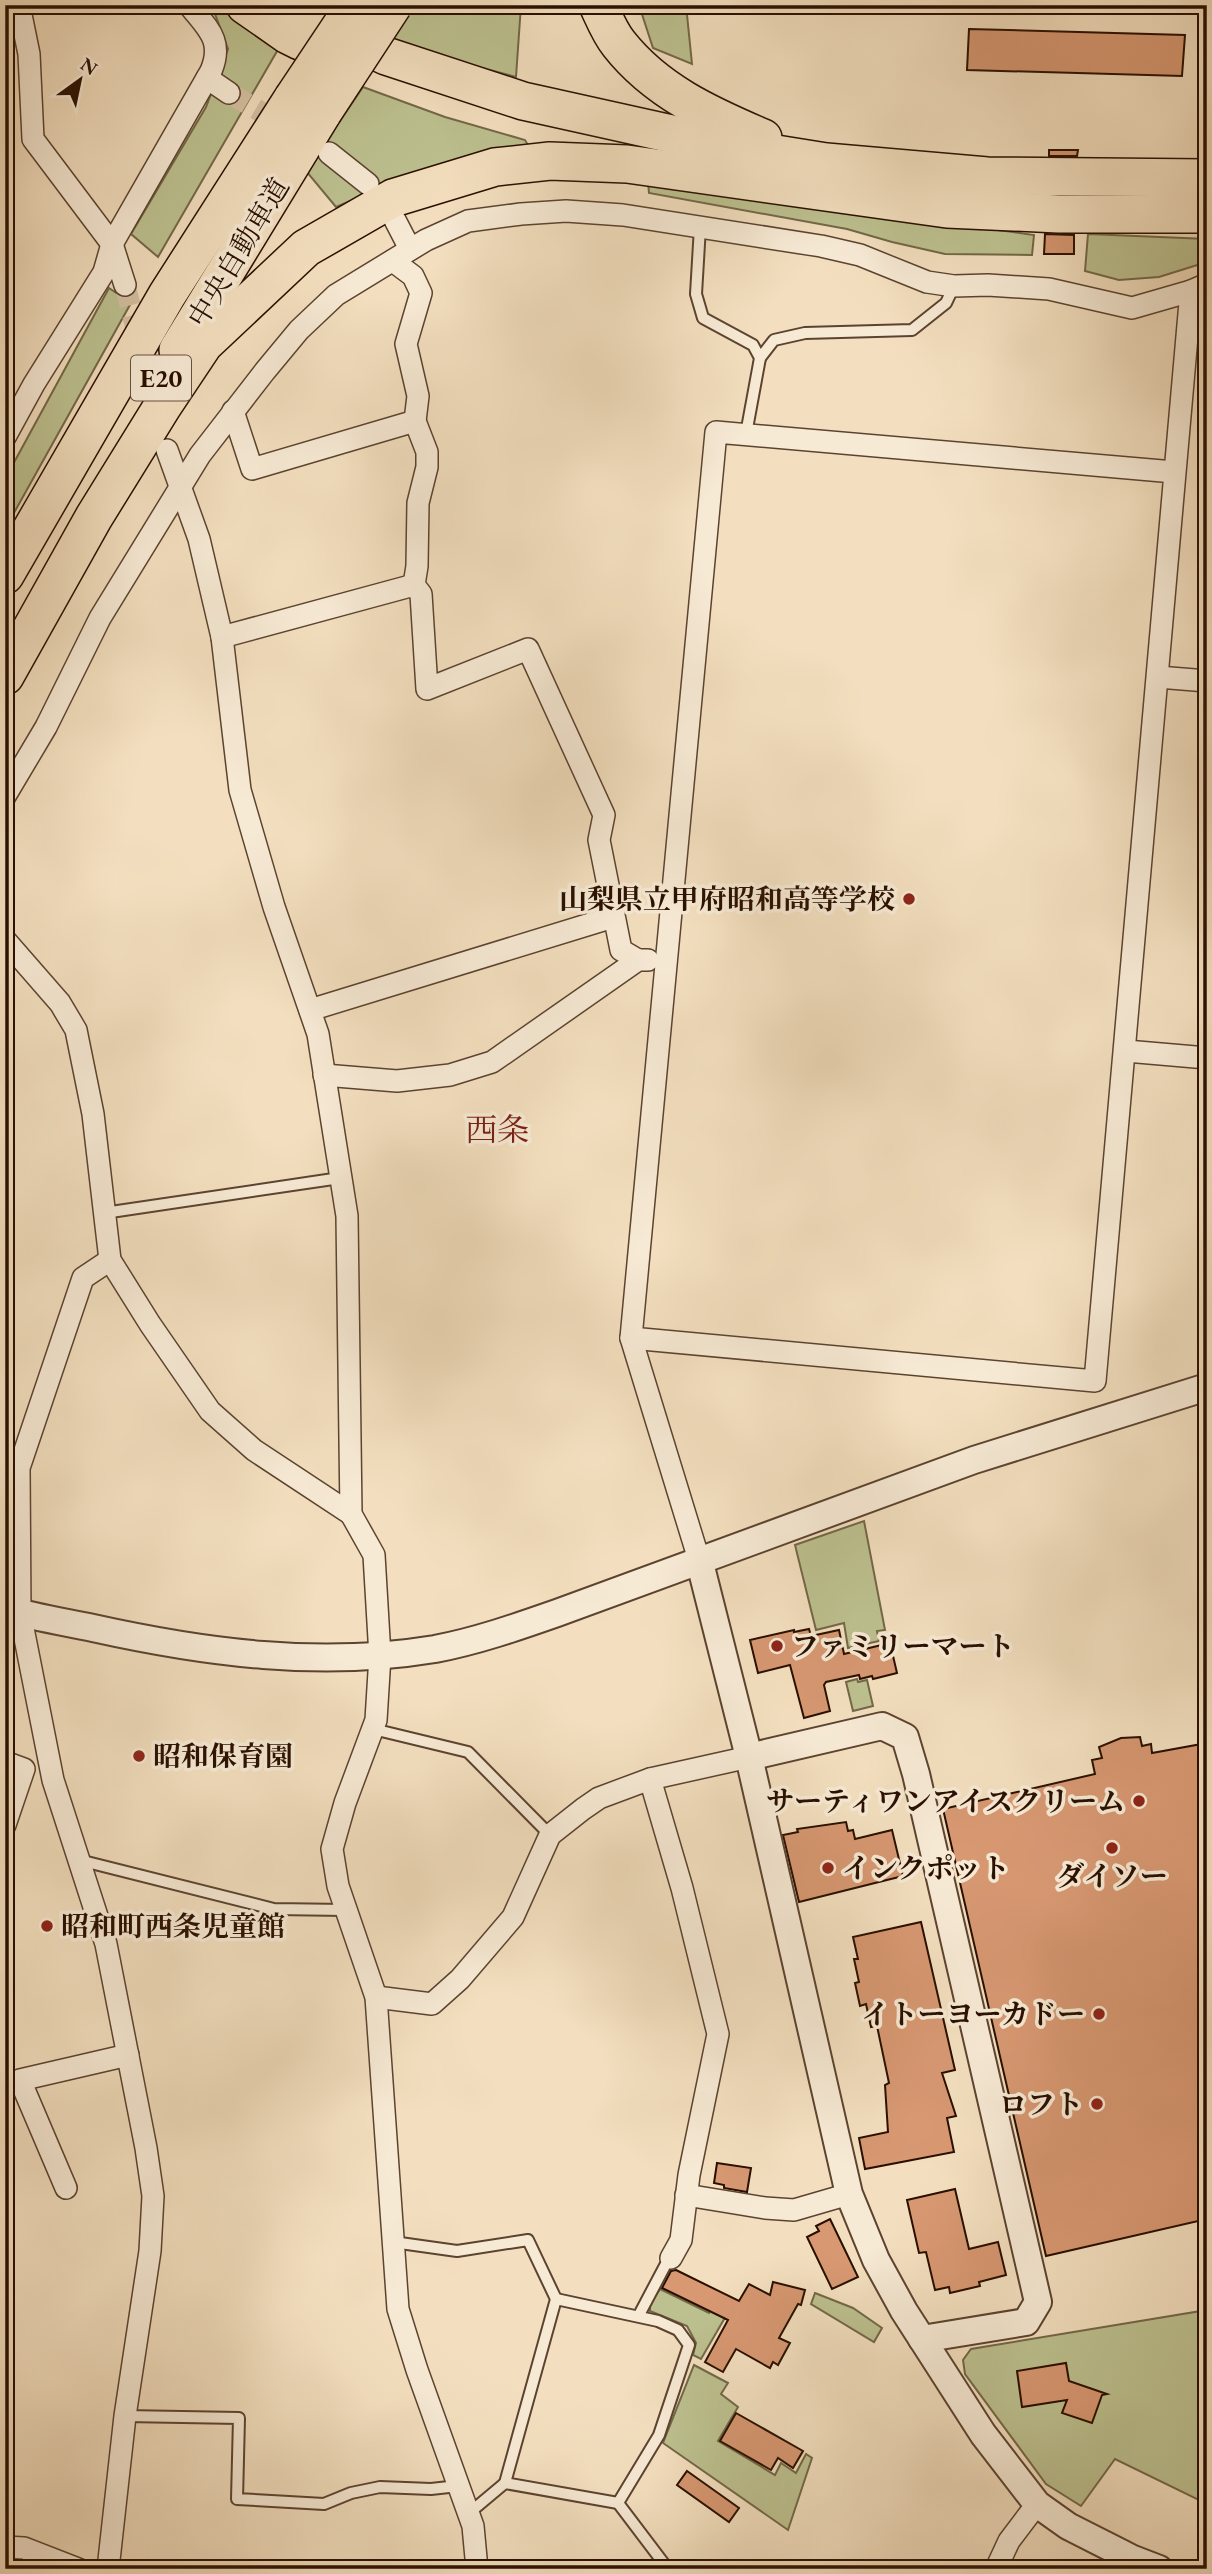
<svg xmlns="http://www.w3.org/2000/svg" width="1212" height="2574" viewBox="0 0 1212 2574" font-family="'EB Garamond','Noto Serif JP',serif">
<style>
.green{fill:#bdc190;stroke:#736848;stroke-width:2}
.building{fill:#d79872;stroke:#290f00;stroke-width:2}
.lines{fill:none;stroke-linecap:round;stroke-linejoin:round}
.minor-tunnel{stroke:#d5c0a2;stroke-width:21;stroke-dasharray:21 10;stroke-linecap:butt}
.service-casing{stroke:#5c4330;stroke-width:14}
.minor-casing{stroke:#5c4330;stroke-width:24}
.tertiary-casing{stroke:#5c4330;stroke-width:30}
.motorway-casing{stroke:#290f00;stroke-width:40}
.service{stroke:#f7ead5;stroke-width:10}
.minor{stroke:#f7ead5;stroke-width:21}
.tertiary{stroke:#f7ead5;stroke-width:26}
.motorway{stroke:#f3dfbf;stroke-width:37}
.motorway-bridge-casing{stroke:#290f00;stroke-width:40;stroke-linecap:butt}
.motorway-bridge{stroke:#f3dfbf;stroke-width:37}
.poi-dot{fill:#8f2418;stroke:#f7ead5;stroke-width:2.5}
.labels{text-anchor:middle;stroke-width:7;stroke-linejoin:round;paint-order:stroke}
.shield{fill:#f7ead5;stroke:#675140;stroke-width:2}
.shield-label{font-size:26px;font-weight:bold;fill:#290f00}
.street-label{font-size:28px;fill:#290f00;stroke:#f7ead5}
.poi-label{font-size:28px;font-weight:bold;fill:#290f00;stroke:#f7ead5;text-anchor:end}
.quarter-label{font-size:32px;fill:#7a1f14;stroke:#f7ead5}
</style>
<rect width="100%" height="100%" fill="#f3dfbf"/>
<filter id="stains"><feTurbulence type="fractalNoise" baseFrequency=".00286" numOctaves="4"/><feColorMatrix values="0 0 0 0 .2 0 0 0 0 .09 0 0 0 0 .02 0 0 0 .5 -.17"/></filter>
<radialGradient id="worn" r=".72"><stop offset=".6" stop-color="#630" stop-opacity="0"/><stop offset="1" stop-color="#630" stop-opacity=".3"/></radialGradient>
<g class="green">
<path d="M205 5H221L280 46 158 257 131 234 206 107 228 49 215 14Z"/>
<path d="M413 5H521L516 77 388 43Z"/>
<path d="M639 5H686L692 64 653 48Z"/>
<path d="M363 87 445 117 525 140 531 150 426 169 336 207 306 171Z"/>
<path d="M648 182 1034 235 1032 255 945 254 892 242 847 229 649 193Z"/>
<path d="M1088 234 1207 239V262L1159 277 1119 280 1085 271Z"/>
<path d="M109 288 131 303 5 529V479Z"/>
<path d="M864 1521 885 1630 877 1631 879 1641 848 1648 844 1623 816 1630 795 1545Z"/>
<path d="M857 1679 858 1682 867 1680 873 1706 853 1711 846 1682Z"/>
<path d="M660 2289 709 2313 716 2301 730 2309 701 2359 693 2355 696 2343 687 2326 650 2311V2304Z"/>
<path d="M815 2293 853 2308 882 2328 874 2342 811 2304Z"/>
<path d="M1207 2310V2504L1115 2459 1081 2506 1046 2484 965 2374 963 2360 971 2349Z"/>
<path d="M694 2365 728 2383 721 2394 738 2407 718 2441 775 2475 781 2463 796 2473 806 2454 812 2458 788 2530 663 2443Z"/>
</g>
<g class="building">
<path d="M969 29 1185 35 1182 76 967 70Z"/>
<path d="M1049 150H1078L1077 156H1049Z"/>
<path d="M1045 234 1074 235V254H1044Z"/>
<path d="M809 1629 811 1636 839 1630 844 1654 890 1643 897 1673 873 1679 872 1676 860 1679 859 1675 826 1682 824 1685 830 1711 804 1718 790 1665 758 1673 750 1640 794 1630V1632Z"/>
<path d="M1140 1737 1142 1746 1151 1744 1152 1753 1207 1743V2219L1046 2256 943 1809 1095 1774 1092 1760 1102 1758 1099 1747 1121 1738Z"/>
<path d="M846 1822 848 1831 853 1830 855 1839 892 1830 903 1876 799 1902 783 1835 798 1832 797 1829Z"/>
<path d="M921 1922 955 2070 942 2073 956 2116 947 2118 954 2152 865 2169 859 2138 888 2132 885 2085 889 2083 877 2026 871 2027 866 2004 860 2006 855 1983 859 1982 854 1959H858L853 1937Z"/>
<path d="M717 2163 751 2168 747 2192 724 2188V2185L714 2183Z"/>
<path d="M955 2189 969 2249 998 2242 1006 2275 979 2282 980 2286 950 2293 949 2287 935 2290 926 2252 919 2253 907 2200Z"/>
<path d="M830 2219 858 2277 832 2289 807 2237 819 2231 816 2226Z"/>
<path d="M676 2270 739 2301 749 2284 770 2295 773 2282 805 2290 801 2305 798 2304 779 2338 790 2343 778 2365 773 2362 770 2368 736 2349 723 2372 705 2362 728 2320 662 2288 671 2271Z"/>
<path d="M1066 2363 1069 2381 1107 2394 1102 2395 1092 2423 1062 2413 1067 2400 1022 2407 1017 2371Z"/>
<path d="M736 2413 803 2451 793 2468 778 2458 771 2470 720 2441Z"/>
<path d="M687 2471 739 2508 729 2522 677 2485Z"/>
</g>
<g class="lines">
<g class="minor-tunnel">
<path d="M229 93 285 126"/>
<path d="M125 285 158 415"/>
</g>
<g class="service-casing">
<g id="service">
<path d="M700 227 696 294 703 318 753 345 760 358 746 434"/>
<path d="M760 358 774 340 805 333 912 330 946 303 954 286"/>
<path d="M104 1213 340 1178"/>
<path d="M373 1729 468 1752 550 1835"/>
<path d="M79 1860 274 1909 346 1910"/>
<path d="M393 2242 457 2251 528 2240 556 2299 505 2483"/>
<path d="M556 2299 658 2321 678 2330 689 2345 659 2435 618 2503 668 2569"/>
<path d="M639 2315 667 2262 671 2258"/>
<path d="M125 2416 239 2418 237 2499 324 2504 351 2493 380 2487 431 2489 458 2486"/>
<path d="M468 2514 505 2483 618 2503"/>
</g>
</g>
<g class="minor-casing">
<g id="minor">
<path d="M19 5 29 54 33 139 112 244 125 285"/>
<path d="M207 78 229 93"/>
<path d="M329 153 368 184"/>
<path d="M395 220 410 249"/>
<path d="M393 261 413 276 421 293 406 344 418 396 415 421"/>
<path d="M233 411 252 469 415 421 427 452V467L418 503 417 566 414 585 421 594 427 689 528 649 604 815 599 840 621 950 638 960"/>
<path d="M5 437 34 384 104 272 112 244 211 71C224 40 207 28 189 5"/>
<path d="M167 450 199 539 222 637 240 790 274 907 318 1034 347 1216 351 1514 374 1555 380 1656 376 1720 345 1803 332 1849 338 1886 376 1997 398 2309 417 2370 473 2526 477 2569"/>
<path d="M1174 472 716 432 631 1338 1095 1381 1191 291"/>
<path d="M222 637 414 585"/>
<path d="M1158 677 1207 681"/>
<path d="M5 796 46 727 100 618 200 455 265 371 299 330 336 295 426 240 468 221 521 214 566 211 623 215 821 246 860 255 927 282 954 286 988 285 1049 289 1132 308 1191 291 1207 284"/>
<path d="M5 940 60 1003 76 1030 93 1114 110 1260 150 1324 210 1411 254 1450 351 1514"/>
<path d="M310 1010 613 917"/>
<path d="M1126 1051 1207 1058"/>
<path d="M324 1075 397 1081 450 1075 492 1062 638 960H648"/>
<path d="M631 1338 700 1563"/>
<path d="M5 1762 24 1769 5 1825"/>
<path d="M650 1779 682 1888 718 2034 689 2175 681 2240 671 2258"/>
<path d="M376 1997 432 2004 460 1979 513 1917 550 1835 583 1809 599 1798 650 1779 749 1757"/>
<path d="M66 2188 20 2080 128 2055"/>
<path d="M686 2195 765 2208 794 2210 849 2194"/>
<path d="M5 2547 24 2548 78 2569"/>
<path d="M108 2569 125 2416 150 2251 153 2196 146 2148 106 1944 53 1780 20 1613 19 1468 83 1278 110 1260"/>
<path d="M996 2569 1009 2541 1037 2504"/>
</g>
</g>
<g class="tertiary-casing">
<g id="tertiary">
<path d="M700 1563 749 1757 849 2194 876 2260 904 2311 983 2434 1037 2504 1068 2526 1133 2559 1159 2569"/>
<path d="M5 1609C34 1617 64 1622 93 1628 206 1653 320 1668 435 1649 477 1641 517 1627 557 1613L974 1460 1207 1387"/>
<path d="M749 1757 882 1726 905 1737 916 1774 1038 2302 1026 2322 922 2339"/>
</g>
</g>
<g class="motorway-casing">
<g id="motorway">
<path d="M245 5 288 35 300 41"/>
<path d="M281 5 296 14 386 56 523 101 726 146 826 162 987 176 1207 178"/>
<path d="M598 5C604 18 610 33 619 44 656 91 709 115 763 138"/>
<path d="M178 350 323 112"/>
<path d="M5 575 167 295 293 98"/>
<path d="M5 676 94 517 162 407 204 344 306 248 393 198 495 167 550 161 627 164 947 209 1059 214H1207"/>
</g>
</g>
<use href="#service" class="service"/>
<use href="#minor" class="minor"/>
<use href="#tertiary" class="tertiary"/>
<use href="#motorway" class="motorway"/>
<g class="motorway-bridge-casing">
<g id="motorway-bridge">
<path d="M293 98 355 5"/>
<path d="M323 112 393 5"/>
</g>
</g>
<use href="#motorway-bridge" class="motorway-bridge"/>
</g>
<g class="poi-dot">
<circle cx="909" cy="899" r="7"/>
<circle cx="777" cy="1646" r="7"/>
<circle cx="139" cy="1756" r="7"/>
<circle cx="1139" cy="1801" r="7"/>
<circle cx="1112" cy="1848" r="7"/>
<circle cx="828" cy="1868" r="7"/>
<circle cx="47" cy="1926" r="7"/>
<circle cx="1099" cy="2014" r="7"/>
<circle cx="1097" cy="2104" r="7"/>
</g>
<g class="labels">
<rect class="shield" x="131" y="355.5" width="60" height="45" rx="5"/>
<g class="shield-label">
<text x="161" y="387">E20</text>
</g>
<g class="street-label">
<text transform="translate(238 252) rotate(-59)" y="10">中央自動車道</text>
</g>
<g class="poi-label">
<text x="895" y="909">山梨県立甲府昭和高等学校</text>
<text x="791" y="1656" text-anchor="start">ファミリーマート</text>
<text x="153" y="1766" text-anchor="start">昭和保育園</text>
<text x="1125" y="1811">サーティワンアイスクリーム</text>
<text x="842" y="1878" text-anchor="start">インクポット</text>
<text x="1112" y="1886" text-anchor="middle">ダイソー</text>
<text x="61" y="1936" text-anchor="start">昭和町西条児童館</text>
<text x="1085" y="2024">イトーヨーカドー</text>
<text x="1083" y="2114">ロフト</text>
</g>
<g class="quarter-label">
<text x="497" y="1141">西条</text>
</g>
</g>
<rect width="1212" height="2574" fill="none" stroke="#f3dfbf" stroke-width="28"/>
<rect x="7" y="7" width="1198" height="2560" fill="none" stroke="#290f00" stroke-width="3.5"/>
<rect x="14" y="14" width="1184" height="2546" fill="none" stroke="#290f00" stroke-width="2"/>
<g transform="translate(80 80) rotate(33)" stroke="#f7ead5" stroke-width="5" paint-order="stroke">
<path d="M0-5L12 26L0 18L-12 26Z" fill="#290f00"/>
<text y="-10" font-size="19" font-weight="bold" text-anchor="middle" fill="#290f00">N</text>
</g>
<rect width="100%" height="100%" filter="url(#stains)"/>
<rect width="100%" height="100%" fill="url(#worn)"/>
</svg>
